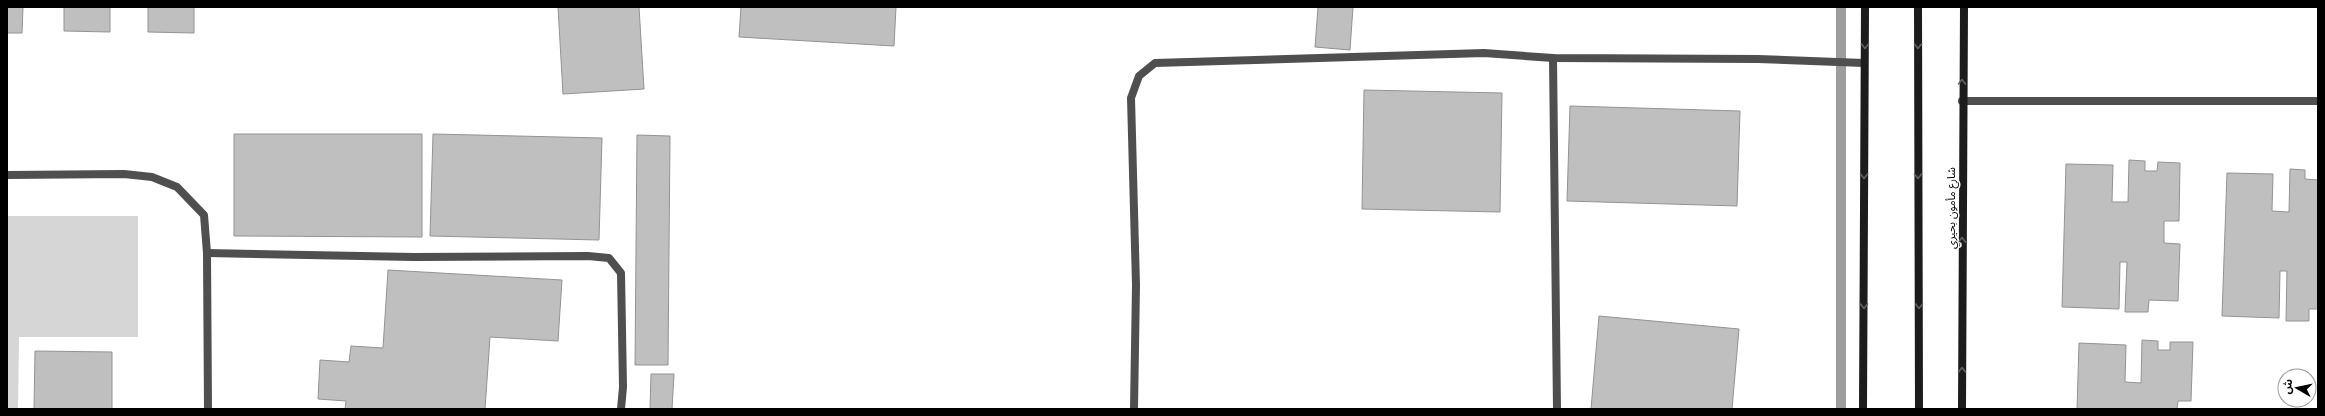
<svg xmlns="http://www.w3.org/2000/svg" width="2325" height="416" viewBox="0 0 2325 416" font-family="Arial,'Noto Sans Arabic',sans-serif">
<style>
.green{fill:#d6d6d6}
.lines{fill:none;stroke-linecap:round;stroke-linejoin:round}
.stream{stroke:#9d9d9d;stroke-width:10}
.building{fill:#bfbfbf;stroke:#939393}
.lane{stroke:#4f4f4f;stroke-width:8}
.street{stroke:#4f4f4f;stroke-width:8}
.secondary{stroke:#1c1c1c;stroke-width:8}
.oneway{stroke:#606060}
.labels{text-anchor:middle;stroke-width:3;stroke-linejoin:round;paint-order:stroke}
.street-label{font-size:11px;fill:#000;stroke:#fff}
</style>
<rect width="100%" height="100%" fill="#fff"/>
<path class="green" d="M7 216H138V337H19L18 409H7Z"/>
<g class="lines">
<path class="stream" d="M1841 7V409"/>
</g>
<g class="building">
<path d="M7 7H23L22 33H7Z"/>
<path d="M64 7H110V32L64 31Z"/>
<path d="M148 7H194V33L148 32Z"/>
<path d="M558 7H639L644 89 563 94Z"/>
<path d="M741 7H896L894 46 739 37Z"/>
<path d="M1318 7H1353L1350 50 1315 47Z"/>
<path d="M1364 90 1502 93 1500 212 1362 209Z"/>
<path d="M1570 106 1740 111 1737 206 1567 201Z"/>
<path d="M234 134H422V237L234 236Z"/>
<path d="M433 134 602 138 599 240 430 236Z"/>
<path d="M637 135 670 136 668 365H635Z"/>
<path d="M2129 160 2145 161V171H2157L2158 162 2180 163 2179 221H2164V243L2180 244 2178 301 2149 300 2148 312H2125L2127 262H2120L2119 309 2062 307 2066 164 2113 165 2112 202H2128Z"/>
<path d="M2290 169 2305 170V179L2318 180V171V309H2309V321H2286L2287 271H2280L2279 318 2222 316 2227 173 2273 174 2272 211 2289 212Z"/>
<path d="M388 270 562 280 558 341 490 337 485 409H345L346 401 318 399 320 360 349 362 351 346 383 348Z"/>
<path d="M1599 316 1739 329 1732 409H1591Z"/>
<path d="M2142 340 2158 341V350H2170V342H2193L2191 401H2178L2177 409H2077L2079 343 2126 345 2125 382 2141 383Z"/>
<path d="M35 351 112 352V409H34Z"/>
<path d="M651 374H674L672 409H650Z"/>
</g>
<g class="lines">
<g class="lane">
<path d="M1553 58 1557 409"/>
<path d="M7 175 124 174 152 177 177 187 204 215 207 253 208 409"/>
<path d="M207 253 414 257 588 256 609 258 621 273 623 387 621 409"/>
<path d="M1134 409 1136 285 1131 98 1139 76 1155 63 1484 53 1553 58 1758 59 1864 63"/>
</g>
<path class="street" d="M1962 101H2318"/>
<g class="secondary">
<path d="M1918 7 1919 409"/>
<path d="M1863 409 1865 7"/>
<path d="M1962 409 1964 7"/>
</g>
</g>
<defs><path id="oneway-chevron" d="M-2-3.5L2.5 0L-2 3.5" fill="none" stroke-width="1.6" stroke-linecap="round" stroke-linejoin="round"/></defs>
<g class="oneway">
<use href="#oneway-chevron" transform="translate(1865 46) rotate(90)"/>
<use href="#oneway-chevron" transform="translate(1918 46) rotate(90)"/>
<use href="#oneway-chevron" transform="translate(1962 82) rotate(-89)"/>
<use href="#oneway-chevron" transform="translate(1864 176) rotate(90)"/>
<use href="#oneway-chevron" transform="translate(1918 176) rotate(90)"/>
<use href="#oneway-chevron" transform="translate(1962 240) rotate(-90)"/>
<use href="#oneway-chevron" transform="translate(1864 306) rotate(90)"/>
<use href="#oneway-chevron" transform="translate(1919 306) rotate(90)"/>
<use href="#oneway-chevron" transform="translate(1962 370) rotate(-90)"/>
</g>
<g class="labels">
<g class="street-label">
<text transform="translate(1951 208) rotate(-90)" y="4">شارع مأمون بحيري</text>
</g>
</g>
<rect width="2325" height="416" fill="none" stroke="#000000" stroke-width="16"/>
<g transform="translate(2297 388) rotate(279)"><circle r="19" fill="#ffffff" stroke="#999999"/>
<path d="M0-3L7 15L0 10L-7 15Z" fill="#000000"/>
<text y="-6" font-size="11" font-weight="bold" text-anchor="middle" fill="#000000">ش</text>
</g>
</svg>
